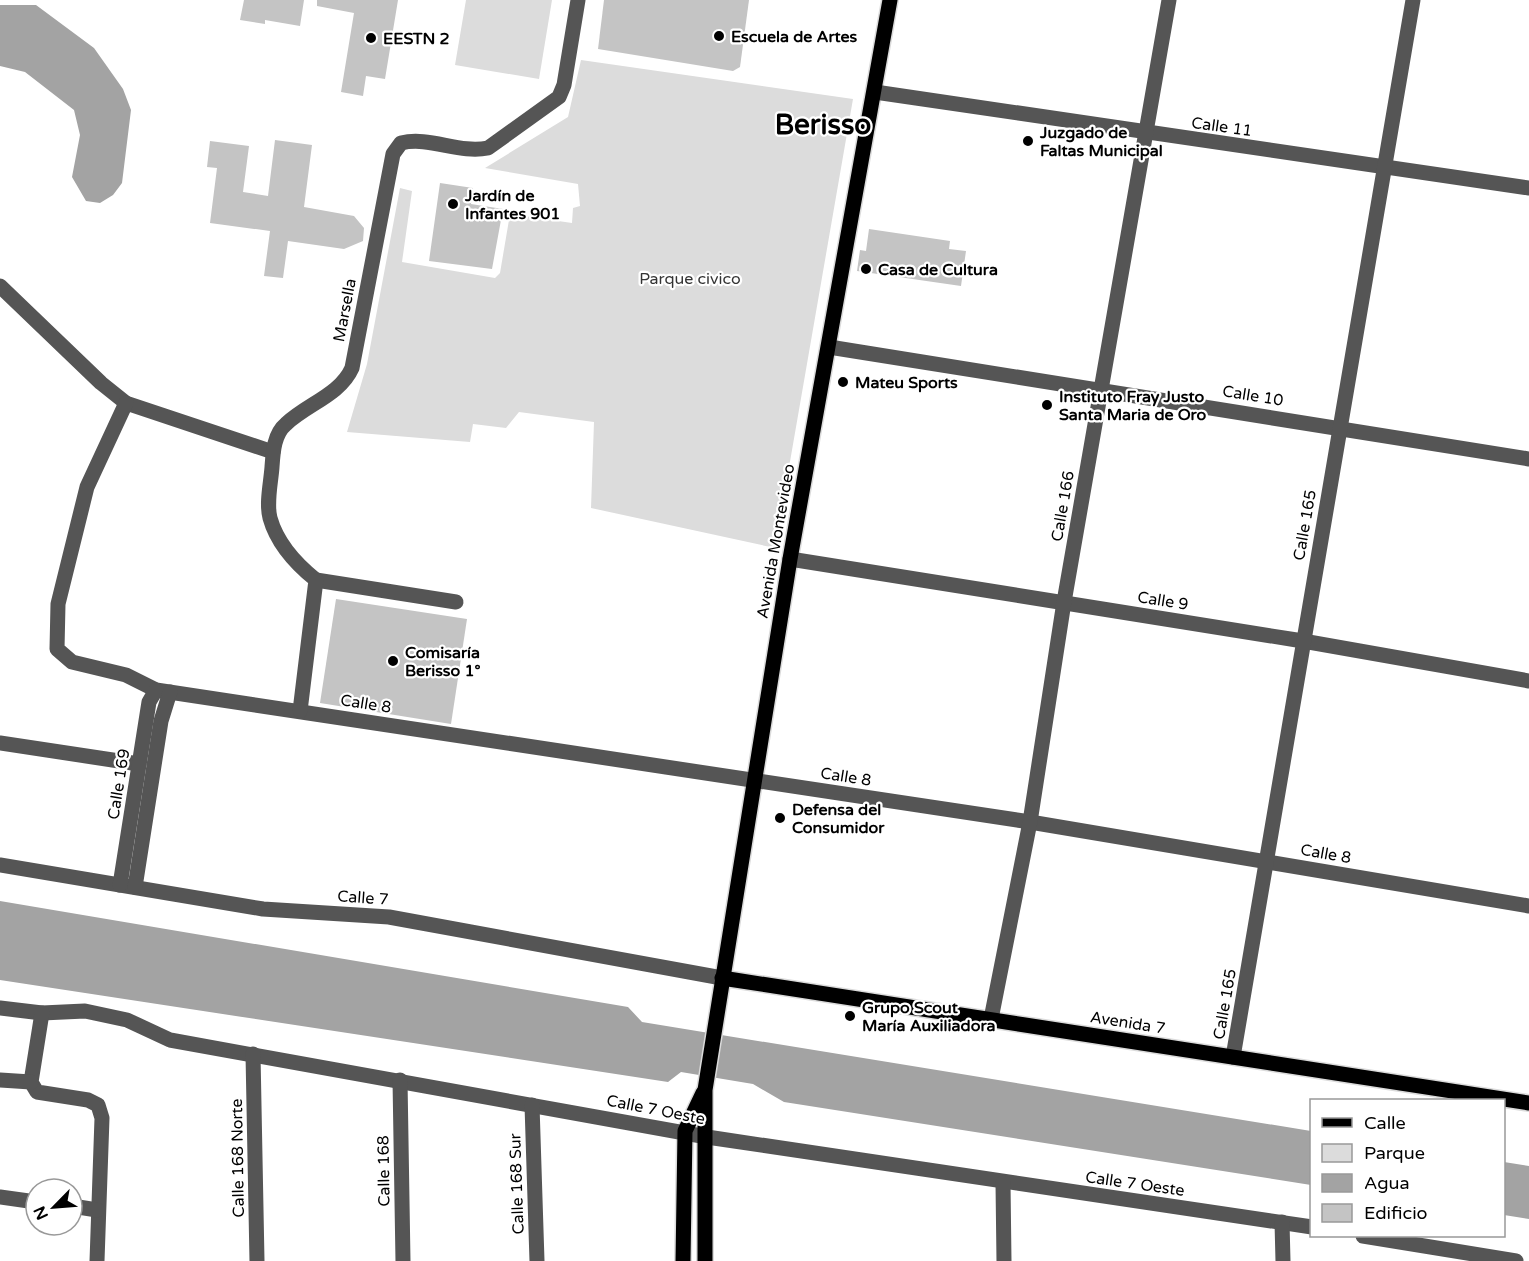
<svg xmlns="http://www.w3.org/2000/svg" width="1529" height="1261" viewBox="0 0 1529 1261" font-family="'Varela Round',sans-serif">
<style>
.green{fill:#dcdcdc}
.water{fill:#a3a3a3}
.building{fill:#c4c4c4}
.lines{fill:none;stroke-linecap:round;stroke-linejoin:round}
.major-casing{stroke:#dbdbdb;stroke-width:18}
.minor{stroke:#555;stroke-width:15}
.major{stroke:#000;stroke-width:15}
.poi-dot{fill:#000;stroke:#fff;stroke-width:2}
.labels{text-anchor:middle;stroke-width:4.5;stroke-linejoin:round;paint-order:stroke}
.poi-label{font-size:16px;font-weight:bold;fill:#000;stroke:#fff;text-anchor:start}
.street-label{font-size:16px;fill:#000;stroke:#fff}
.park-label{font-size:16px;fill:#333;stroke:#fff}
.town-label{font-size:28px;font-weight:bold;fill:#000;stroke:#fff}
</style>
<rect width="100%" height="100%" fill="#fff"/>
<g class="green">
<path d="M466 0H552L539 79 455 65Z"/>
<path d="M581 60 853 99 775 548 591 508 594 422 519 412 506 428 473 424 470 442 347 432 367 364 400 188 412 191 402 262 495 278 500 273 510 214 572 223 573 208 580 206 578 184 485 168 568 117Z"/>
</g>
<g class="water">
<path d="M0 5H36L94 48 123 89 131 110 122 183 113 195 100 203 86 201 72 177 80 135 74 110 25 72 0 66Z"/>
<path d="M0 901 628 1007 642 1022 1311 1131V1185L784 1102 753 1084 681 1072 668 1082 0 980Z"/>
<path d="M1504 1162 1529 1166V1219L1504 1215Z"/>
</g>
<g class="building">
<path d="M244 0H304L300 26 265 20V24L240 20Z"/>
<path d="M317 0H398L385 79 366 76 363 96 341 92 354 13 317 6Z"/>
<path d="M604 0H749L740 67 733 71 598 49Z"/>
<path d="M275 140 312 145 304 207 354 216 364 228 363 241 344 249 288 241 283 278 264 276 270 231 210 223 217 168 207 167 210 141 249 146 243 192 268 196Z"/>
<path d="M440 183 473 188 471 204 503 209 492 269 429 261Z"/>
<path d="M869 229 950 241 949 249 966 251 961 286 857 271 860 250 866 251Z"/>
<path d="M336 599 467 619 451 724 320 703Z"/>
</g>
<g class="lines">
<g class="major-casing">
<g id="major">
<path d="M722 978 1529 1103"/>
<path d="M683 1261 685 1131 703 1093"/>
<path d="M705 1261V1090L790 559 890 0"/>
</g>
</g>
<g class="minor">
<path d="M875 92 1529 188"/>
<path d="M0 286 101 383 126 403 273 452"/>
<path d="M829 347 1529 459"/>
<path d="M126 403 87 487 58 604 57 649 72 662 126 675 156 690 1030 822 1529 906"/>
<path d="M790 559 1303 641 1529 681"/>
<path d="M316 580 456 602"/>
<path d="M300 711 316 580C296 564 277 543 270 518 266 503 271 482 272 467 273 452 274 434 286 424 307 404 340 395 352 368L393 154 401 143C430 136 459 154 488 148L559 97 564 85 578 0"/>
<path d="M0 743 139 764"/>
<path d="M0 865 263 909 389 917 722 978"/>
<path d="M120 885 149 702 156 690"/>
<path d="M135 887 161 721 170 692"/>
<path d="M0 1008 42 1013 85 1011 127 1020 170 1040 707 1137 1312 1227"/>
<path d="M42 1013 31 1082 37 1092 88 1100 98 1105 102 1118 97 1261"/>
<path d="M991 1019 1030 822 1064 602 1169 0"/>
<path d="M253 1054 257 1261"/>
<path d="M1233 1057 1413 0"/>
<path d="M0 1080 31 1082"/>
<path d="M400 1080 403 1261"/>
<path d="M532 1105 537 1261"/>
<path d="M1003 1183 1004 1261"/>
<path d="M0 1197 36 1202"/>
<path d="M72 1206 97 1210"/>
<path d="M1282 1222 1283 1261"/>
<path d="M1363 1236 1516 1261"/>
</g>
<use href="#major" class="major"/>
</g>
<g class="poi-dot">
<circle cx="719" cy="36" r="6"/>
<circle cx="371" cy="38" r="6"/>
<circle cx="1028" cy="141" r="6"/>
<circle cx="453" cy="204" r="6"/>
<circle cx="866" cy="269" r="6"/>
<circle cx="843" cy="382" r="6"/>
<circle cx="1047" cy="405" r="6"/>
<circle cx="393" cy="661" r="6"/>
<circle cx="780" cy="818" r="6"/>
<circle cx="850" cy="1016" r="6"/>
</g>
<g class="labels">
<g class="poi-label">
<text x="731" y="42">Escuela de Artes</text>
<text x="383" y="44">EESTN 2</text>
<text x="1040" y="138">Juzgado de<tspan x="1040" dy="18">Faltas Municipal</tspan></text>
<text x="465" y="201">Jardín de<tspan x="465" dy="18">Infantes 901</tspan></text>
<text x="878" y="275">Casa de Cultura</text>
<text x="855" y="388">Mateu Sports</text>
<text x="1059" y="402">Instituto Fray Justo<tspan x="1059" dy="18">Santa Maria de Oro</tspan></text>
<text x="405" y="658">Comisaría<tspan x="405" dy="18">Berisso 1°</tspan></text>
<text x="792" y="815">Defensa del<tspan x="792" dy="18">Consumidor</tspan></text>
<text x="862" y="1013">Grupo Scout<tspan x="862" dy="18">María Auxiliadora</tspan></text>
</g>
<g class="street-label">
<text transform="translate(1222 126) rotate(8)" y="6">Calle 11</text>
<text transform="translate(344 310) rotate(-79)" y="6">Marsella</text>
<text transform="translate(1253 395) rotate(9)" y="6">Calle 10</text>
<text transform="translate(1062 506) rotate(-80)" y="6">Calle 166</text>
<text transform="translate(1304 525) rotate(-80)" y="6">Calle 165</text>
<text transform="translate(775 541) rotate(-80)" y="6">Avenida Montevideo</text>
<text transform="translate(1163 600) rotate(9)" y="6">Calle 9</text>
<text transform="translate(366 703) rotate(9)" y="6">Calle 8</text>
<text transform="translate(846 776) rotate(9)" y="6">Calle 8</text>
<text transform="translate(118 784) rotate(-81)" y="6">Calle 169</text>
<text transform="translate(1326 853) rotate(10)" y="6">Calle 8</text>
<text transform="translate(363 897) rotate(4)" y="6">Calle 7</text>
<text transform="translate(1224 1004) rotate(-80)" y="6">Calle 165</text>
<text transform="translate(1128 1022) rotate(9)" y="6">Avenida 7</text>
<text transform="translate(656 1109) rotate(11)" y="6">Calle 7 Oeste</text>
<text transform="translate(237 1158) rotate(-91)" y="6">Calle 168 Norte</text>
<text transform="translate(383 1171) rotate(-91)" y="6">Calle 168</text>
<text transform="translate(1135 1183) rotate(8)" y="6">Calle 7 Oeste</text>
<text transform="translate(516 1184) rotate(-92)" y="6">Calle 168 Sur</text>
</g>
<g class="park-label">
<text x="690" y="284">Parque civico</text>
</g>
<g class="town-label">
<text x="823" y="134">Berisso</text>
</g>
</g>
<rect x="1310" y="1099" width="195" height="138" fill="#ffffff" stroke="#999999" stroke-width="1.5"/>
<rect x="1322" y="1118" width="30" height="9" fill="#000000" stroke="#999999" stroke-width="1.5"/>
<text x="1364" y="1129" font-size="18" fill="#000000">Calle</text>
<rect x="1322" y="1144" width="30" height="18" fill="#dcdcdc" stroke="#999999" stroke-width="1.5"/>
<text x="1364" y="1159" font-size="18" fill="#000000">Parque</text>
<rect x="1322" y="1174" width="30" height="18" fill="#a3a3a3" stroke="#999999" stroke-width="1.5"/>
<text x="1364" y="1189" font-size="18" fill="#000000">Agua</text>
<rect x="1322" y="1204" width="30" height="18" fill="#c4c4c4" stroke="#999999" stroke-width="1.5"/>
<text x="1364" y="1219" font-size="18" fill="#000000">Edificio</text>
<g transform="translate(54 1207) rotate(245)"><circle r="28" fill="#ffffff" stroke="#999999" stroke-width="1.5"/>
<path d="M0-4.5L10 22L0 15L-10 22Z" fill="#000000"/>
<text y="-9" font-size="16" font-weight="bold" text-anchor="middle" fill="#000000">N</text>
</g>
</svg>
